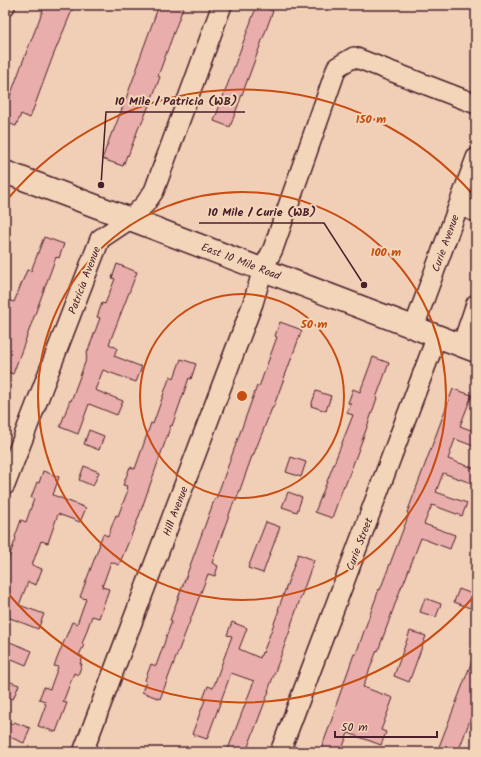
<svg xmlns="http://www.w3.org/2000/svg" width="481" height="757" viewBox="0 0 481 757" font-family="Kalam,sans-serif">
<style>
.building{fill:#e9aeab;stroke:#4a1f2b}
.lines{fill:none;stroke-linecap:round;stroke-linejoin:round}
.minor-casing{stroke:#4a1f2b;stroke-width:22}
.major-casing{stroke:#4a1f2b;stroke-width:25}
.minor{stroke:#f3d6b9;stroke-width:19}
.major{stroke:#f3d6b9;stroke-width:22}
.ring{fill:none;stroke:#c84d12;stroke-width:2}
.labels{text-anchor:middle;stroke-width:4;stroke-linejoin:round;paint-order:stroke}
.street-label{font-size:11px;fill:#4a1f2b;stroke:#f3d6b9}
.centre{fill:#c84d12;stroke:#f3d6b9;stroke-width:2}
.ring-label{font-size:12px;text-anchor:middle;font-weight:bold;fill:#c84d12;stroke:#f3d6b9;stroke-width:4;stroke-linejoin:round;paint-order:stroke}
.leader{fill:none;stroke:#4a1f2b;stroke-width:1.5}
.callout-dot{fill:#4a1f2b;stroke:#f3d6b9;stroke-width:1.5}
.callout-label{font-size:12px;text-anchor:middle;font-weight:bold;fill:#4a1f2b;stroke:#f3d6b9;stroke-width:4;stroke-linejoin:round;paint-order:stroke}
</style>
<rect width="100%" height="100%" fill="#f1ceb6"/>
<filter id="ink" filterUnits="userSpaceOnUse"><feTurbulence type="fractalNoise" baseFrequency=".025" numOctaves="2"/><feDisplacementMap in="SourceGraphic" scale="8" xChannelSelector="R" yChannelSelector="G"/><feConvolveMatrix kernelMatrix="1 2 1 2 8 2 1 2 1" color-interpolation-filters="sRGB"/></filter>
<g filter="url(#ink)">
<g class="building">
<path d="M45 5H66L73 8 53 56 30 118 21 114 16 126 5 122V110L23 61Z"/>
<path d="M159 5H184L158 76 160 77 154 93 141 125 140 124 128 156 127 155 123 166 102 159 112 132H113L125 101 139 63H138Z"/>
<path d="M257 5 273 11 230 127 214 121Z"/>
<path d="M44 237 64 244 59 258 56 257 13 374 5 371V324L8 316 5 314V299L14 302 27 270 31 271Z"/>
<path d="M117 264 137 272 109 344 117 348 114 356 142 367 136 382 103 370 95 390 123 401 117 415 89 404 78 434 60 427 70 400 71 401 87 357 86 356 100 318 97 317 102 303 105 304 115 279 112 278Z"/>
<path d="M280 322 302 330 273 408H272L253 456H252L236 501H234L216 551 212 563 218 566 215 576 208 574 160 699 142 692 146 681 145 680 151 664 156 666 165 641V640L172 621 170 620 215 498 216 499 257 386 259 387 277 337 275 336Z"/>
<path d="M373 357 389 363 376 398H377L366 430 345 486 344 485 332 518 315 512 353 415 347 413 351 404 348 403 353 389 360 392Z"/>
<path d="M181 359 196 364 191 379 189 378 172 426 171 425 138 519 119 565 111 562 102 587 109 589 99 618 92 616 82 644 84 645 79 655 83 657 80 664H82L78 675 74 673 63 702 67 703 56 732 38 726 46 704 44 703 45 701 39 699 44 687 50 689 58 667 54 666 72 622 77 624 86 599 80 597 100 544H99L103 534 108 536 116 515 118 516 128 490 126 489 127 486 123 485 130 467 135 469 151 423 153 424 170 376 174 378Z"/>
<path d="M453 389 472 395 460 426 476 432V447L455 439 448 459 476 469V478L474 484 443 473 436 492 467 503 462 516 432 505 424 524 455 535 450 549 421 538 403 585H402L378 651 377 650 363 687 393 698 381 730 386 732 381 745 348 733 341 752H320L336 708H335L354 654H356L379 589 380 590 409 514 407 513Z"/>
<path d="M316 391 331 396 326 411 311 406Z"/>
<path d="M89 430 104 436 99 450 84 444Z"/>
<path d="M291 457 306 462 301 477 286 472Z"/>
<path d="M84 466 99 472 93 486 79 480Z"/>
<path d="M43 471 59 477 53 495 86 508 80 522 58 514 48 543 41 541 32 565 42 569 36 585 28 582 19 605 44 614 38 629 5 616V568L16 538 15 537 21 520 26 522 34 499 31 498 37 482 39 483Z"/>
<path d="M288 492 302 497 297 512 282 507Z"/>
<path d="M266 522 280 527 263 573 248 568Z"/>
<path d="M298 554 314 560 291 625H292L268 691H269L246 752H227L254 681 231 673 207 739 192 734 205 700 203 699 208 686 213 688 232 636 227 635 232 622 247 628 239 649 260 658 262 652 263 653 279 610H278Z"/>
<path d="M459 589 475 595 470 608 454 602Z"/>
<path d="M425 598 441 604 436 617 420 612Z"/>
<path d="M410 631 426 636 409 682 394 676Z"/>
<path d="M5 640 32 651 26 665 5 656Z"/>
<path d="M475 653H476V704L458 752H437Z"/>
<path d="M5 680 19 685 13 699 5 696Z"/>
<path d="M5 721 13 724 14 722 30 728 24 743 5 735Z"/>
</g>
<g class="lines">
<g class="minor-casing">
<g id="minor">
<path d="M5 6V5"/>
<path d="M459 206 476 212"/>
<path d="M414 327 476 158"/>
<path d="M462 345 476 304"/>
<path d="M5 485 100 239 130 219 145 204 154 191 222 5"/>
<path d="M83 752 253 303 263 269 273 249 337 67 354 57 476 104"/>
<path d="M280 752 437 336"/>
</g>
</g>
<g class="major-casing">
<path id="major" d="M5 172 130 219 476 351"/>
</g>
<use href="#minor" class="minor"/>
<use href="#major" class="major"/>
</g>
</g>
<g class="ring">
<circle cx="242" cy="396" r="102"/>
<circle cx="242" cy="396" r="204"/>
<path d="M475 595A306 306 0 0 1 6 591M6 201A306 306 0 0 1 475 197"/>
</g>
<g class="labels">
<g class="street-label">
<text transform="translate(445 243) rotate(-70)" y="4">Curie Avenue</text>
<text transform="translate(241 261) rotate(21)" y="4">East 10 Mile Road</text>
<text transform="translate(84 280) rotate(-69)" y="4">Patricia Avenue</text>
<text transform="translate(175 511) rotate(-69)" y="4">Hill Avenue</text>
<text transform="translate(359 544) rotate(-69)" y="4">Curie Street</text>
</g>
</g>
<circle cx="242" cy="396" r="6" class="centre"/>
<g class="ring-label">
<text x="371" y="123">150 m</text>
<text x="386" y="256">100 m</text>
<text x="314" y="328">50 m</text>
</g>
<path class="leader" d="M101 185L106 112H245M364 285L324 223H199"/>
<g class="callout-dot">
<circle cx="101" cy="185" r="4"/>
<circle cx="364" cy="285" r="4"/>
</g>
<g class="callout-label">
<text x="176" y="105">10 Mile / Patricia (WB)</text>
<text x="262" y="216">10 Mile / Curie (WB)</text>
</g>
<rect width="481" height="757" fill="none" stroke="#f3d6b9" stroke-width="20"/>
<rect x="10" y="10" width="461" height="737" fill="none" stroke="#4a1f2b" stroke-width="1.5" filter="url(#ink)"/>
<path d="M335 731v6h102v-6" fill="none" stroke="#4a1f2b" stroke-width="2"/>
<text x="341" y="731" font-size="12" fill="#4a1f2b" stroke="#f3d6b9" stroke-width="3" paint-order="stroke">50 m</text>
</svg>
